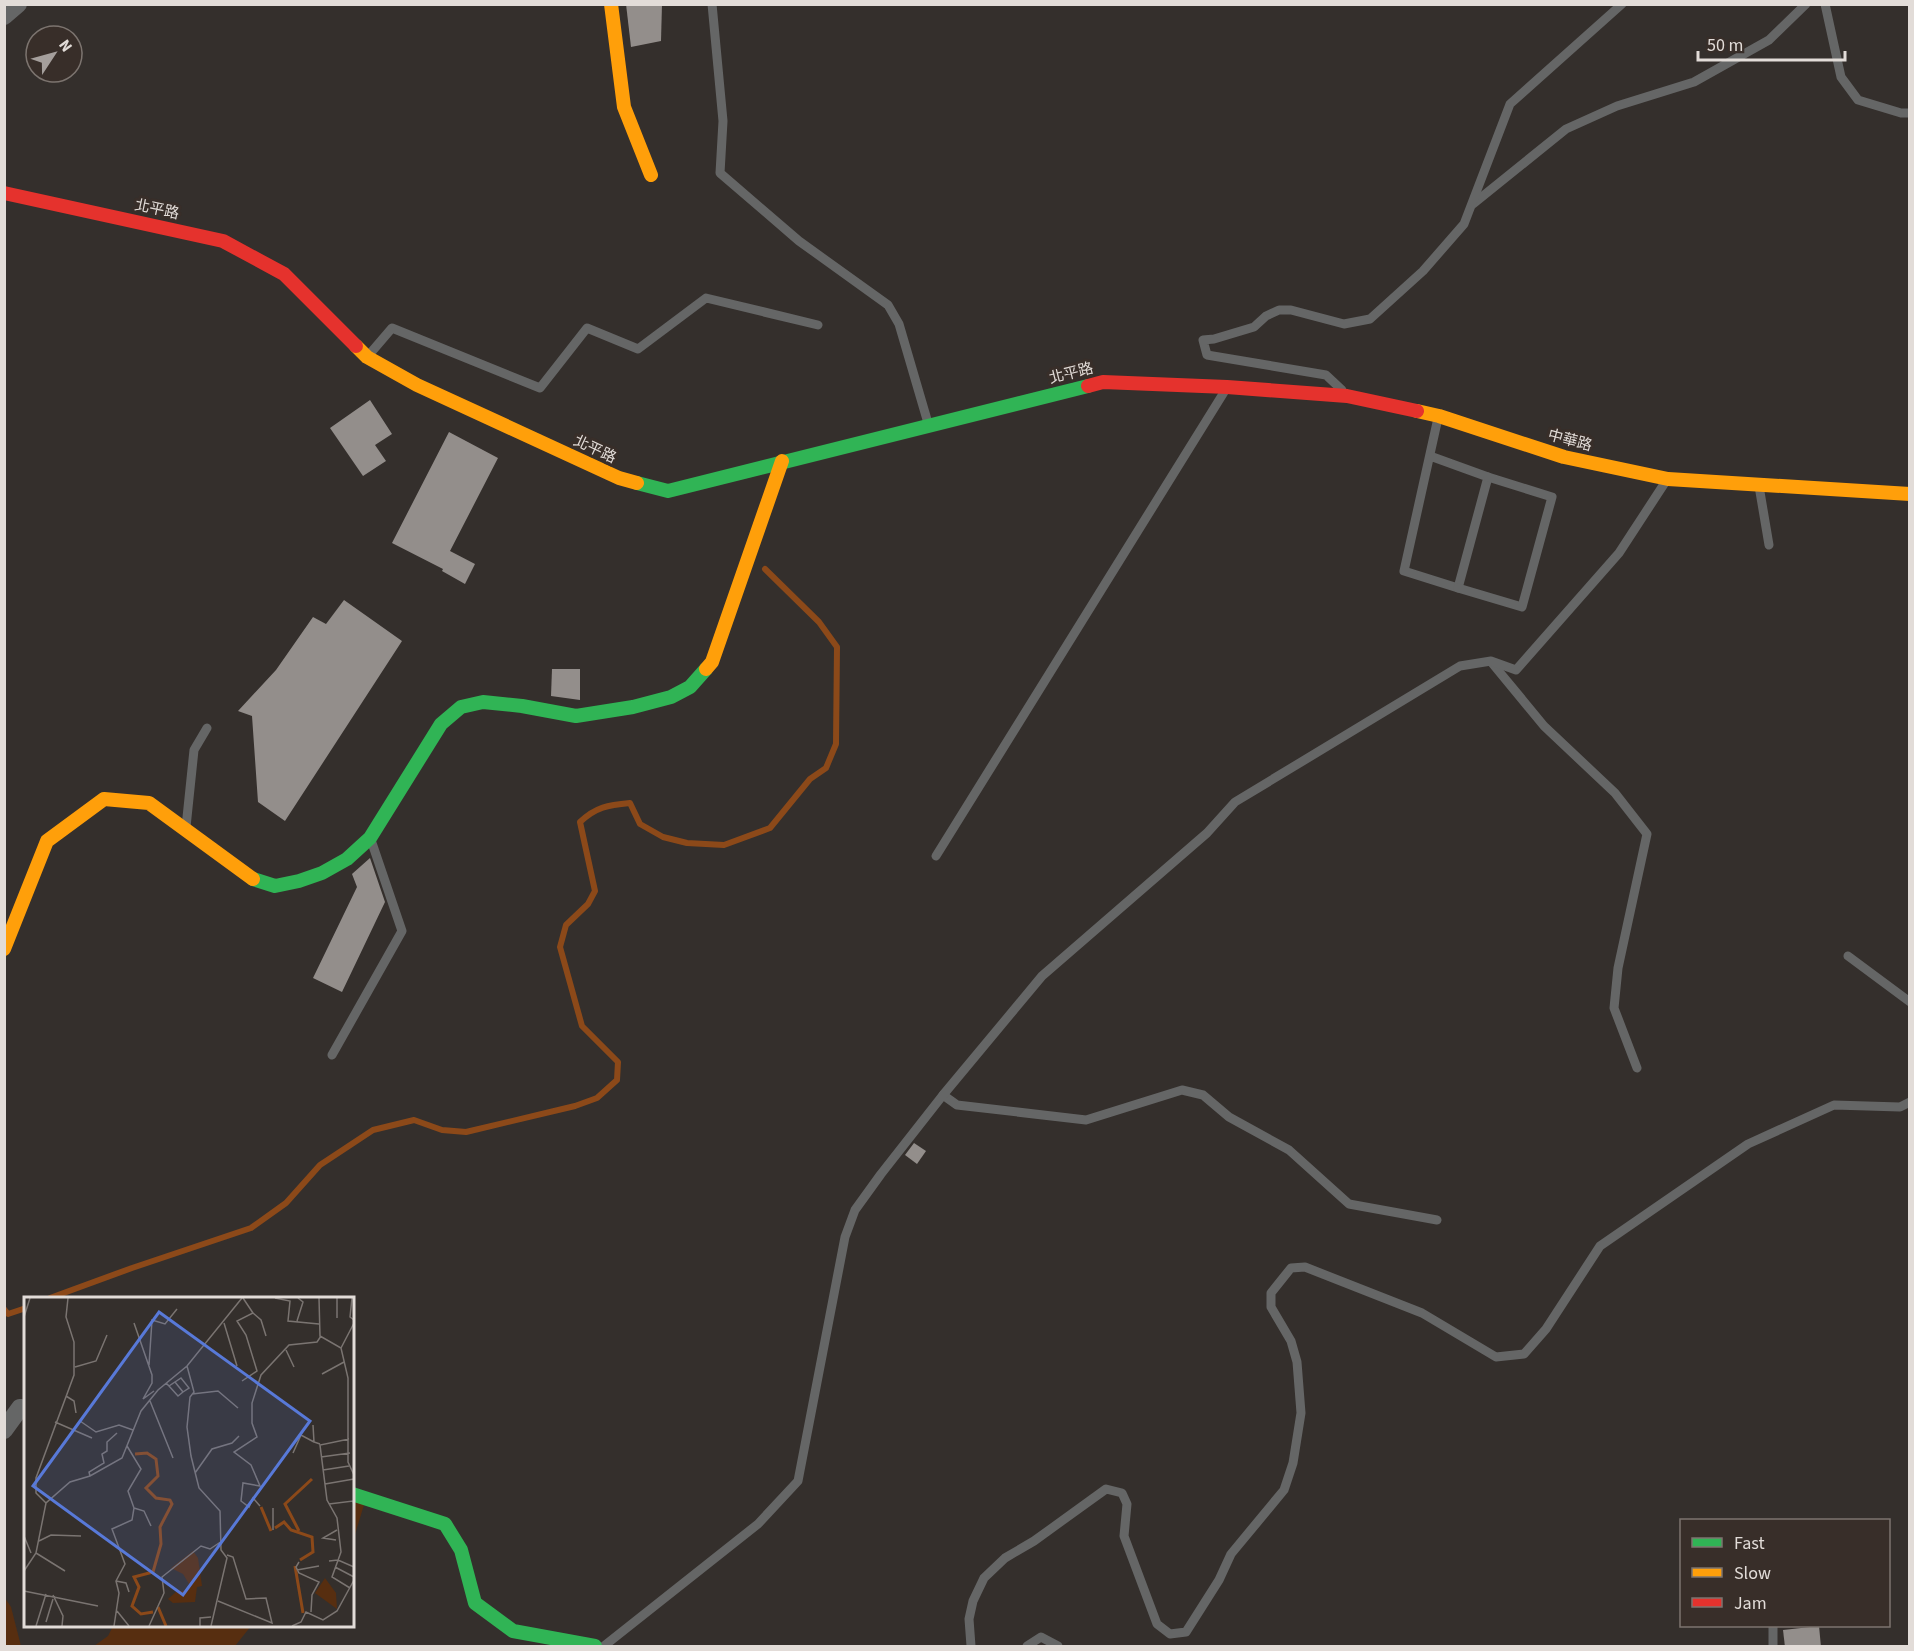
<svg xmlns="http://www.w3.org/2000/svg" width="1914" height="1651" viewBox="0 0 1914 1651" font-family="'Source Sans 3','Noto Sans TC',sans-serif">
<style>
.green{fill:#572e10}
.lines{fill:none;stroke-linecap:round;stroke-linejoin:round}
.stream{stroke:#8c4919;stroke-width:6}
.building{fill:#938e8b}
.lane{stroke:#656666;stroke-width:9}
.street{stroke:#656666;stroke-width:18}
.fast{stroke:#30b455;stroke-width:14}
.slow{stroke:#ff9f0a;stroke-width:14}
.jam{stroke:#e5322d;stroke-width:14}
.labels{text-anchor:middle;stroke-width:6;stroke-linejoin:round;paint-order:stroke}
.street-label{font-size:15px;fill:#e2dcd8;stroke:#382e29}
.inset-river{fill:none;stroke:#8c4919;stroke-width:3}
.inset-road{fill:none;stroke:#7a7471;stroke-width:1.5}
.view{fill:#5879d8;fill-opacity:0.15;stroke:#5879d8;stroke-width:3}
.inset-edge{fill:none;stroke:#e2dcd8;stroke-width:3}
</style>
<rect width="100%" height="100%" fill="#342f2c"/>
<g class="green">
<path d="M353 1487 367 1495 353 1541Z"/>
<path d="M5 1598 11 1607 21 1646H5Z"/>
<path d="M113 1626H251L235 1646H94L108 1636Z"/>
</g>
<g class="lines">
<g class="stream">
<path d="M50 1298 132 1268 251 1228 286 1203 320 1165 373 1130 414 1120 442 1130 466 1132 575 1106 597 1098 617 1080 618 1062 582 1026 560 947 566 925 588 904 595 891 580 822C596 807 608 805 630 803L640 824 663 837 687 843 724 845 770 828 810 779 826 768 836 744 837 647 819 622 765 569"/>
<path d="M4 1309 8 1314 26 1308"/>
</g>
</g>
<g class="building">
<path d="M626 4H662L661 41 631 47Z"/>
<path d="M370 400 392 434 375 445 386 461 363 476 330 428Z"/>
<path d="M449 432 498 458 450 551 475 564 465 584 442 571 443 569 392 543Z"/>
<path d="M344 600 402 641 285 821 258 802 252 716 238 711 276 670 313 617 326 624Z"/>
<path d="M552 669H580V700L551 696Z"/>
<path d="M370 858 385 902 342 992 313 978 357 887 352 874Z"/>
<path d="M914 1143 926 1151 917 1164 905 1155Z"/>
<path d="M1819 1626 1821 1647H1785L1783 1630Z"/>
</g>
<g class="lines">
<g class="lane">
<path d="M712 4 723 121 720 173 799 241 888 305 899 324 928 423"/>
<path d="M1825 4 1841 77 1858 100 1901 113H1910"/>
<path d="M1473 204 1566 129 1617 106 1694 82 1769 40 1806 4"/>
<path d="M368 356 392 328 540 388 587 328 638 349 706 298 818 325"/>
<path d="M1342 390 1326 375 1207 355 1203 340 1214 339 1254 327 1266 316 1279 310H1291L1344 324 1370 319 1423 271 1464 224 1510 104 1622 4"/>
<path d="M1430 456 1488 477 1458 588 1404 571 1438 418"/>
<path d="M1759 486 1769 545"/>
<path d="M1458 588 1522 607 1552 497 1488 477"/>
<path d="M1492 663 1544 726 1615 793 1647 834 1618 968 1614 1008 1637 1068"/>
<path d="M186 827 194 750 207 728"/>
<path d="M936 856 1226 389"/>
<path d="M1848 956 1910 1002"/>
<path d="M332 1055 402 931 371 840"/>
<path d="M943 1095 957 1105 1086 1120 1182 1090 1203 1095 1229 1117 1289 1150 1349 1204 1437 1220"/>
<path d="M1773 1627V1646"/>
<path d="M604 1646 758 1524 798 1481 845 1237 855 1210 881 1174 943 1095 1042 976 1207 833 1235 802 1460 666 1491 661 1516 670 1619 553 1666 481"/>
<path d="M971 1646 969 1619 973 1601 984 1578 1005 1558 1034 1541 1106 1489 1122 1493 1127 1504 1124 1536 1157 1624 1170 1634 1186 1632 1219 1580 1231 1554 1284 1490 1293 1463 1301 1413 1297 1362 1291 1341 1271 1307V1293L1291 1268 1305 1267 1422 1313 1496 1357 1524 1354 1546 1329 1600 1246 1748 1144 1834 1105 1900 1107 1910 1102"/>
<path d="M1027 1646 1041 1637 1058 1646"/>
</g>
<g class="street">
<path d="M4 16 18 4"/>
<path d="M4 1430 20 1408 26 1409"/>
</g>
<g class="fast">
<path d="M637 483 668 491 1088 386"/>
<path d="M253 879 275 886 299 881 322 873 347 859 370 838 441 724 461 707 483 702 522 706 576 716 633 707 671 697 690 687 706 669"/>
<path d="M352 1494 445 1524 461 1550 475 1603 513 1631 595 1646"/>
</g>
<g class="slow">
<path d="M611 4 624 107 651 175"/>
<path d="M356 346 367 357 417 385 619 478 637 483"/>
<path d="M1417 411 1439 416 1564 457 1668 479 1910 494"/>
<path d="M706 669 712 662 782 461"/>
<path d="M4 949 47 841 104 799 149 803 253 879"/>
</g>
<g class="jam">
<path d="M4 193 223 241 284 274 356 346"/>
<path d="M1088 386 1103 382 1227 387 1347 396 1417 411"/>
</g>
</g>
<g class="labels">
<g class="street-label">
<text transform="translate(157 209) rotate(12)" y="5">北平路</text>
<text transform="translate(1071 373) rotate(-14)" y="5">北平路</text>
<text transform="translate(1570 440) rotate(15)" y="5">中華路</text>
<text transform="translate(595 449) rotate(25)" y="5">北平路</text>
</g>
</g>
<g transform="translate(24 1297)">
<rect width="330" height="330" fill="#342f2c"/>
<path d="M169 254 174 261 178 289 173 290 171 305 149 306 144 302 153 294H163L165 287 159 277 147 271ZM301 281 312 296 313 312 291 296Z" fill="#572e10"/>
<path class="inset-river" d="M111 157 123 156 132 162 134 179 122 191 132 201 146 203 148 207 136 230 137 247 129 275 110 280 115 290 108 309 117 317 129 315M237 210 247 234M251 231 260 225 267 233 288 240 289 255 276 263M275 234 261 207 288 182M271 269 279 316M134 310 142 329"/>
<path class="inset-road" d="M251 1 266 4 264 24 295 27M295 1 296 39 317 51 324 81V165L330 178M328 1 326 20 330 23M229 16 237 23 242 39M0 20 6 1M313 21V1M273 24 279 5 274 1M110 26 128 78V86L119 102 130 94M200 26 213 69M317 51 330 26M262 53 270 70M125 68 128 23 141 27 153 12M163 69 170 95 166 100 163 130 167 159 175 191 196 214 197 253 203 261 187 329M51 70 72 64 83 38M298 77 320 65M218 84 233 74 222 38 213 24 229 16 219 1M151 85 157 81 165 91 159 95M142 86 145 89 154 99 159 95 151 85 145 89M168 97 194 94 214 111M42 99 50 104 52 116M126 104 149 161M56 124 72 135 95 128 109 133M31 125 68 141M289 128 290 145 296 147M325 142 296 148 303 203 313 221 317 255 308 280 326 291M269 156 277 138 290 145M297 160 326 156M299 173 325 169M171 176 188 152 208 146 215 139M66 179 65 175 80 166 78 157 83 154V145L93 136M301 187 330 182M22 206 12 196V181L50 78V45L42 20 44 1M305 207 329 204 330 208M236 209 229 201 225 210 217 204 219 186 236 189 227 168 210 155 233 140 228 126V106L237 78 265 48 293 45 297 39M110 211 120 214 127 229M249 211V233M0 239 7 256M312 243 299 241 313 233M15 244 27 238 57 239M12 256 41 274M305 264 314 263 330 270M275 265 272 270 275 276 295 285 288 298 287 315M311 270 330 280M273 273 295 269M0 274 12 256 22 206 46 185 66 179 98 161 117 114 134 93 163 69 218 1M92 284 102 286 105 295M0 294 74 309M29 298 39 319 38 329M194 304 248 326 242 301 222 302 209 260 203 258M93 314 105 329M22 325 29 302M12 329 22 297M90 329 95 296 92 284 101 267 88 232 108 223 110 211 104 194 117 172 103 149M125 329 140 296 138 280 177 249 186 252 198 244M176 329V321L187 320M268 329 277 325 282 315 299 323 313 314 330 283"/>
<path class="view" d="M135 15 286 124 159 298 9 189Z"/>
<rect width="330" height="330" class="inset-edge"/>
</g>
<rect width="1914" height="1651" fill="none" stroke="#e2dcd8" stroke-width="12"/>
<rect x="1680" y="1519" width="210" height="108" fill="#382e29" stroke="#7c746f" stroke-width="1.5"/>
<rect x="1692" y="1538" width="30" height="9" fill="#30b455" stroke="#7c746f" stroke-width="1.5"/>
<text x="1734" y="1549" font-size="18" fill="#e2dcd8">Fast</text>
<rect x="1692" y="1568" width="30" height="9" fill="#ff9f0a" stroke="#7c746f" stroke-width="1.5"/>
<text x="1734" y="1579" font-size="18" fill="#e2dcd8">Slow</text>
<rect x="1692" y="1598" width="30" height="9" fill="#e5322d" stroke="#7c746f" stroke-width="1.5"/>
<text x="1734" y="1609" font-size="18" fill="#e2dcd8">Jam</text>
<g transform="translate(54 54) rotate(54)"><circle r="28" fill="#382e29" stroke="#7c746f" stroke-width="1.5"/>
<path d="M0-4.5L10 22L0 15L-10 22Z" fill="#a59f9c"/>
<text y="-9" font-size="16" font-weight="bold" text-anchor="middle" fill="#e2dcd8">N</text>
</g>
<path d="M1698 51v9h147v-9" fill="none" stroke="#e2dcd8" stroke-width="3"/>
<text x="1707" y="51" font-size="18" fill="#e2dcd8" stroke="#382e29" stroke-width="4.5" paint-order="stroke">50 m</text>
</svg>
